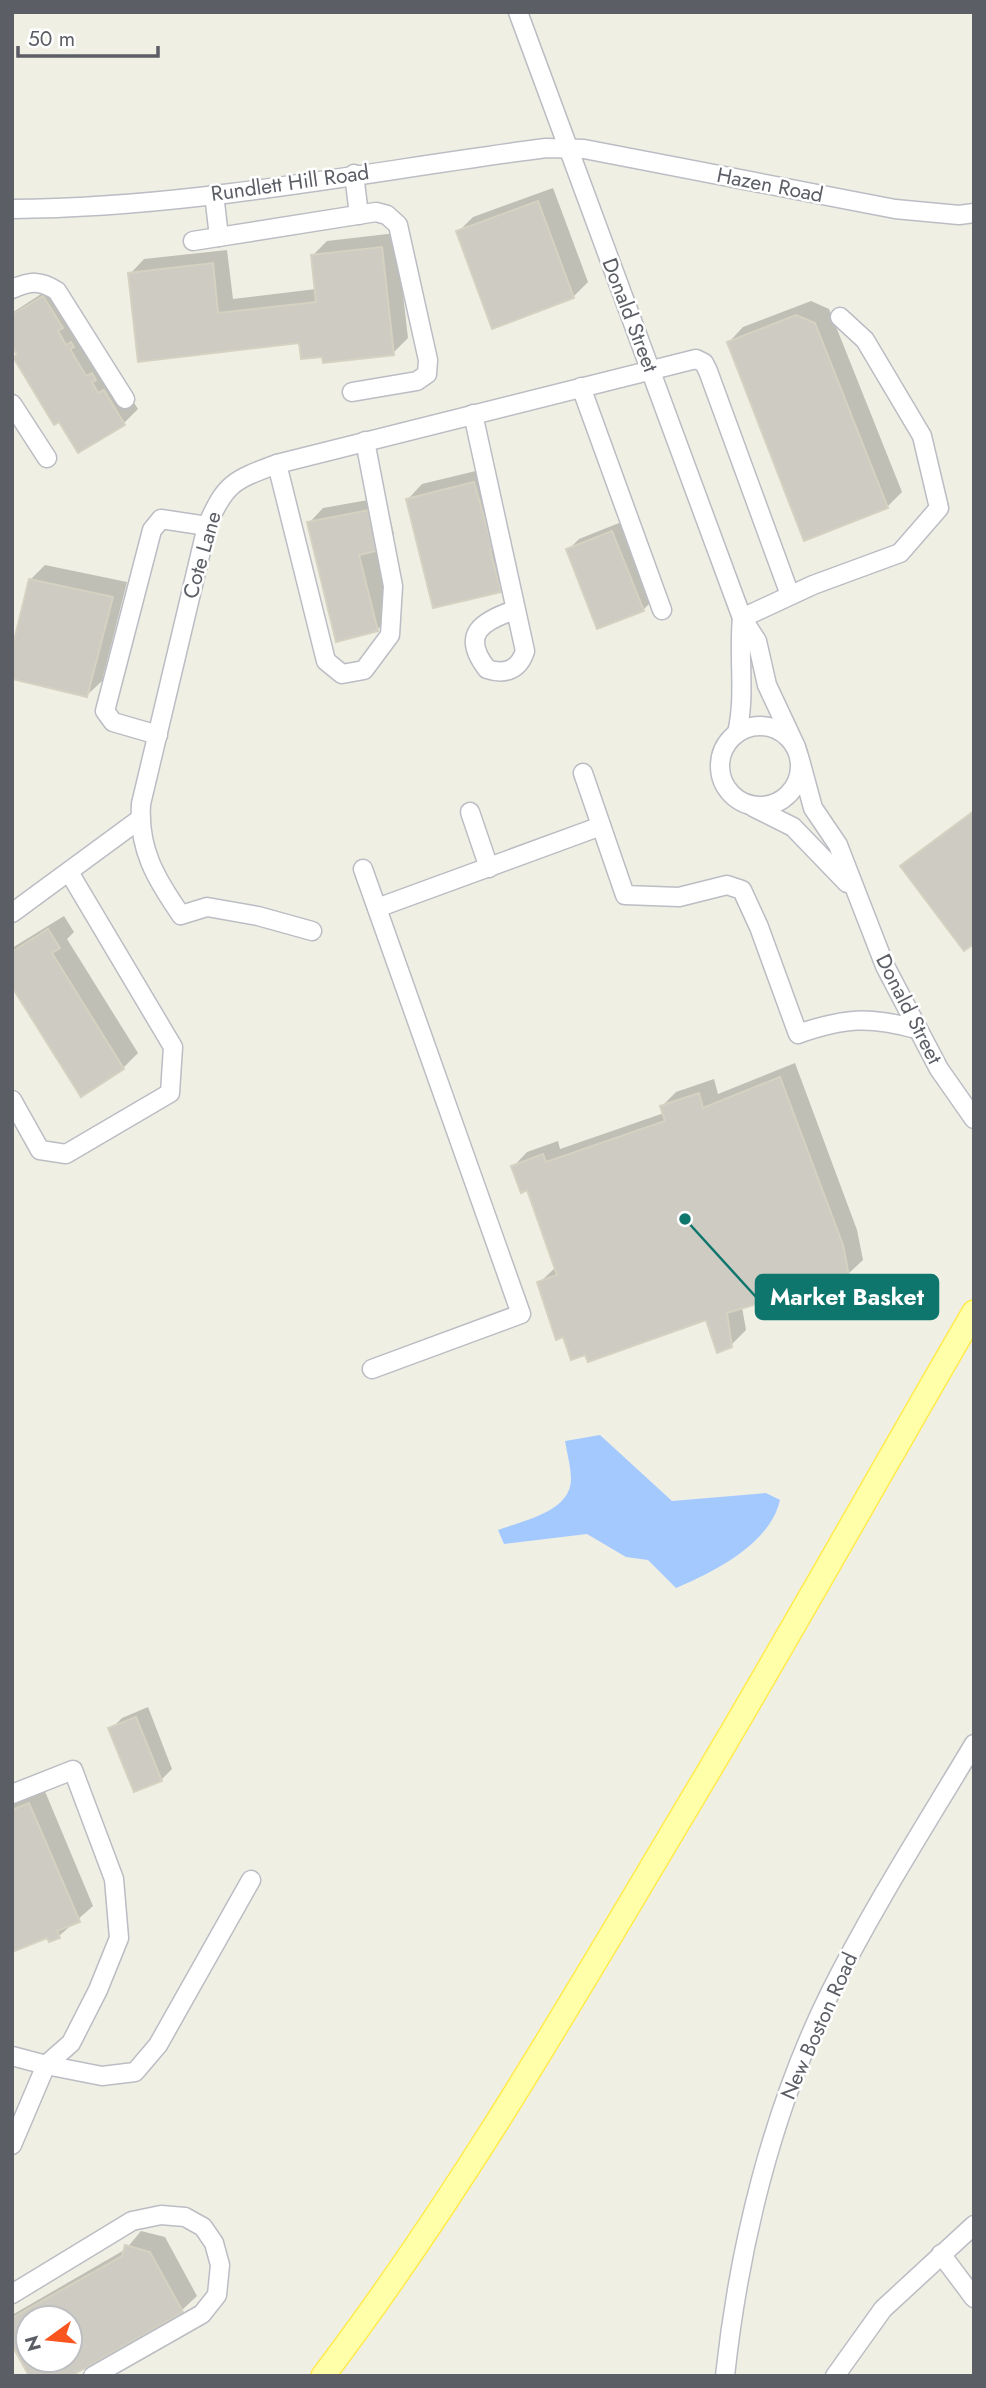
<svg xmlns="http://www.w3.org/2000/svg" width="986" height="2388" viewBox="0 0 986 2388" font-family="Jost,sans-serif">
<style>
.water{fill:#a4c9ff}
.shadow{fill:#0003;fill-rule:evenodd}
.building{fill:#cdcbc2;stroke:#d5d2c1;stroke-width:2;fill-rule:evenodd}
.lines{fill:none;stroke-linecap:round;stroke-linejoin:round}
.minor-casing{stroke:#bbbdc4;stroke-width:21}
.major-casing{stroke:#ffeb4d;stroke-width:26}
.minor{stroke:#fff;stroke-width:18}
.major{stroke:#ffffa9;stroke-width:23}
.labels{text-anchor:middle;stroke-width:5;stroke-linejoin:round;paint-order:stroke}
.street-label{font-size:21px;fill:#5c5e66;stroke:#fff}
.leader{fill:none;stroke:#0f766e;stroke-width:2.5}
.callout-dot{fill:#0f766e;stroke:#fff;stroke-width:2.5}
.callout{fill:#0f766e;stroke:#0f766e;stroke-width:2.5}
.callout-label{font-size:23px;text-anchor:middle;font-weight:bold;fill:#fff}
</style>
<rect width="100%" height="100%" fill="#f0efe4"/>
<path class="water" d="M600 1435 672 1501 766 1493 780 1500C771 1543 714 1572 676 1588L648 1560 626 1557 587 1534 504 1544 498 1530C522 1521 570 1512 571 1480 571 1467 567 1453 565 1441Z"/>
<g class="shadow">
<path d="M553 188 588 282 573 297 458 232 473 217Z"/>
<path d="M396 233 408 338 393 353 301 341 140 360 130 274 144 259 227 250 233 299 316 289 312 256 327 241Z"/>
<path d="M58 283 138 409 124 423 19 354 12 343V313Z"/>
<path d="M811 301 829 309 902 492 887 507 729 342 743 327Z"/>
<path d="M488 468 514 576 500 590 408 499 422 484Z"/>
<path d="M385 497 394 534 376 549 392 615 377 630 309 523 323 508Z"/>
<path d="M624 521 654 599 643 610 568 550 579 539Z"/>
<path d="M45 565 127 582 102 681 87 695 30 580Z"/>
<path d="M64 916 74 932 67 939 138 1053 123 1068 81 1094 12 984V948Z"/>
<path d="M795 1063 857 1230 863 1260 848 1274 742 1307 746 1330 731 1345 707 1318 586 1353 564 1335 539 1283 556 1267 529 1188 513 1167 527 1152 558 1141 560 1149 664 1113 662 1106 676 1092 714 1079 718 1094Z"/>
<path d="M148 1707 172 1769 161 1780 111 1729 122 1718Z"/>
<path d="M44 1789 93 1906 59 1936H48L12 1950V1803Z"/>
<path d="M141 2231 165 2237 197 2296 182 2310 67 2376H31L12 2341V2315L126 2249ZM28 2318H70V2360H28Z"/>
</g>
<g class="building">
<path d="M538 201 574 298 492 329 456 231Z"/>
<path d="M382 247 394 355 323 363 322 357 301 359 299 343 138 362 128 273 213 263 218 313 316 302 311 255Z"/>
<path d="M43 296 63 328 58 331 66 345 71 342 74 347 70 349 86 376 92 373 96 380 92 382 98 393 104 390 125 425 78 453 59 422 54 425 13 357 17 355 12 346V315Z"/>
<path d="M796 315 815 323 888 508 804 541 727 342Z"/>
<path d="M474 482 493 549 490 550 501 592 433 608 406 499Z"/>
<path d="M370 510 380 550 359 555 378 631 336 642 307 522Z"/>
<path d="M612 531 644 611 597 629 566 549Z"/>
<path d="M29 579 113 597 87 697 12 679V649Z"/>
<path d="M974 811V944L964 951 900 866Z"/>
<path d="M48 929 60 948 52 953 124 1069 81 1097 12 987V952Z"/>
<path d="M780 1077 843 1245 849 1276 727 1313 732 1347 717 1353 706 1320 588 1362 585 1355 571 1360 563 1337 556 1340 537 1282 557 1275 527 1190 521 1193 511 1166 543 1154 546 1162 665 1121 660 1106 699 1093 703 1108Z"/>
<path d="M136 1717 162 1781 134 1792 108 1728Z"/>
<path d="M29 1803 80 1922 57 1931 60 1938 49 1942 47 1938 12 1952V1810Z"/>
<path d="M125 2245 150 2252 183 2312 71 2376H29L12 2345V2318L122 2256ZM28 2318H70V2360H28Z"/>
</g>
<g class="lines">
<g class="minor-casing">
<g id="minor">
<path d="M518 12 742 618 757 641 767 685 796 747"/>
<path d="M354 174 359 215"/>
<path d="M214 194 219 237"/>
<path d="M12 209C191 208 369 171 546 148L584 149 895 209 959 215 974 213"/>
<path d="M193 241 376 212 387 215 398 225 428 360 427 374 417 381 352 392"/>
<path d="M12 289C31 281 40 280 57 291L125 399"/>
<path d="M581 387 662 610"/>
<path d="M12 404 47 458"/>
<path d="M473 414 525 651C519 670 505 675 487 669 460 634 482 621 515 610"/>
<path d="M277 464 326 661 342 674 364 670 390 635 393 586 365 441"/>
<path d="M742 618 813 585 900 553 939 508 922 436 865 340 840 317"/>
<circle cx="760" cy="766" r="40"/>
<path d="M737 733C746 694 738 658 742 618"/>
<path d="M158 735 113 722 105 711 152 530 161 519 207 526"/>
<path d="M800 760 813 808 838 845 885 966 939 1069 974 1119"/>
<path d="M583 773 625 895 679 897 727 885 742 890 759 927 798 1034C844 1018 869 1016 916 1029"/>
<path d="M753 807 793 827 847 883"/>
<path d="M470 812 489 868"/>
<path d="M363 869 521 1314 372 1369"/>
<path d="M377 908 601 826"/>
<path d="M12 913 140 819"/>
<path d="M312 931 258 916 207 907 181 915C156 879 138 849 141 804L207 526C225 483 234 480 277 464L696 359 704 363 708 371 790 595"/>
<path d="M12 1100 40 1150 66 1154 170 1093 173 1047 69 872"/>
<path d="M12 1794 73 1770 114 1879 119 1938 98 1990 71 2043 46 2065 12 2056"/>
<path d="M12 2145 46 2065 102 2076 135 2072 158 2045 251 1880"/>
<path d="M941 2254 974 2298"/>
<path d="M12 2294 132 2221 161 2215 185 2217 203 2227 214 2243 220 2265 217 2295 202 2314 93 2376"/>
<path d="M725 2376C739 2246 772 2110 830 1993 873 1907 925 1826 974 1744"/>
<path d="M835 2376 883 2309 974 2225"/>
</g>
</g>
<g class="major-casing">
<path id="major" d="M323 2376C461 2194 574 1997 691 1801 788 1639 879 1475 974 1312"/>
</g>
<use href="#minor" class="minor"/>
<use href="#major" class="major"/>
</g>
<g class="labels">
<g class="street-label">
<text transform="translate(290 183) rotate(-8)" y="7">Rundlett Hill Road</text>
<text transform="translate(770 185) rotate(11)" y="7">Hazen Road</text>
<text transform="translate(630 315) rotate(69)" y="7">Donald Street</text>
<text transform="translate(202 555) rotate(-74)" y="7">Cote Lane</text>
<text transform="translate(909 1009) rotate(63)" y="7">Donald Street</text>
<text transform="translate(819 2026) rotate(-66)" y="7">New Boston Road</text>
</g>
</g>
<path class="leader" d="M685 1219L756 1297"/>
<circle class="callout-dot" cx="685" cy="1219" r="7"/>
<rect class="callout" x="756" y="1275" width="182" height="44" rx="7"/>
<g class="callout-label">
<text x="847" y="1305">Market Basket</text>
</g>
<rect width="986" height="2388" fill="none" stroke="#5c5e66" stroke-width="28"/>
<g transform="translate(49 2339) rotate(255)"><circle r="33" fill="#ffffff" stroke="#bebfc2" stroke-width="2"/>
<path d="M0-5L12 26L0 18L-12 26Z" fill="#fa541f"/>
<text y="-10" font-size="19" font-weight="bold" text-anchor="middle" fill="#5c5e66">N</text>
</g>
<path d="M18 46v10h140v-10" fill="none" stroke="#5c5e66" stroke-width="3.5"/>
<text x="28" y="46" font-size="21" fill="#5c5e66" stroke="#ffffff" stroke-width="5" paint-order="stroke">50 m</text>
</svg>
